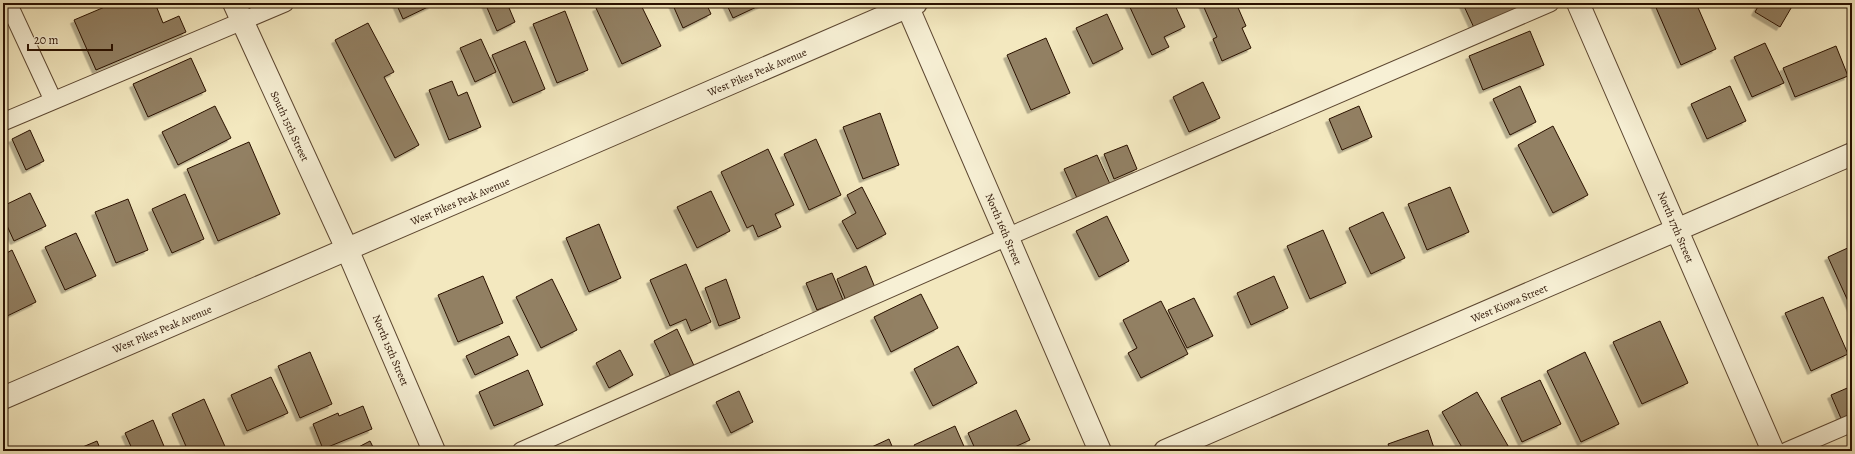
<svg xmlns="http://www.w3.org/2000/svg" width="1855" height="454" viewBox="0 0 1855 454" font-family="Alegreya,serif">
<style>
.building{fill:#928063;stroke:#291000;filter:url(#shadow)}
.lines{fill:none;stroke-linecap:round;stroke-linejoin:round}
.service-casing{stroke:#5c4630;stroke-width:19}
.minor-casing{stroke:#5c4630;stroke-width:24}
.tertiary-casing{stroke:#5c4630;stroke-width:24}
.service{stroke:#f7f0d5;stroke-width:17}
.minor{stroke:#f7f0d5;stroke-width:22}
.tertiary{stroke:#f7f0d5;stroke-width:22}
.labels{text-anchor:middle;stroke-width:3;stroke-linejoin:round;paint-order:stroke}
.street-label{font-size:11px;fill:#291000;stroke:#f7f0d5}
</style>
<defs>
<filter id="shadow"><feDropShadow dx="-3.5" dy="3.5" stdDeviation="0" flood-color="#0004"/></filter>
</defs>
<rect width="100%" height="100%" fill="#f3e8bf"/>
<filter id="stains"><feTurbulence type="fractalNoise" baseFrequency=".005" numOctaves="4"/><feColorMatrix values="0 0 0 0 .2 0 0 0 0 .09 0 0 0 0 .02 0 0 0 .5 -.17"/></filter>
<radialGradient id="worn" r=".72"><stop offset=".6" stop-color="#630" stop-opacity="0"/><stop offset="1" stop-color="#630" stop-opacity=".3"/></radialGradient>
<g class="building">
<path d="M114 3H155L163 23 179 16 186 32 96 70 74 20Z"/>
<path d="M396 3H431L432 5 403 19Z"/>
<path d="M485 3H507L515 22 497 31Z"/>
<path d="M606 3H640L661 46 622 64 596 8Z"/>
<path d="M672 3H706L711 14 683 28Z"/>
<path d="M726 3H765L733 18Z"/>
<path d="M1128 3H1174L1185 27 1164 37 1169 47 1152 55Z"/>
<path d="M1202 3H1236L1246 26 1242 28 1251 48 1222 61 1213 39 1217 37Z"/>
<path d="M1465 3H1521L1524 9 1476 32 1463 4Z"/>
<path d="M1654 3H1696L1716 49 1681 65Z"/>
<path d="M1760 3H1794L1780 27 1755 12Z"/>
<path d="M565 11 588 70 557 83 533 24Z"/>
<path d="M1107 14 1123 49 1093 64 1076 28Z"/>
<path d="M368 23 394 72 384 77 419 145 395 158 335 40Z"/>
<path d="M1530 31 1544 65 1483 90 1469 56Z"/>
<path d="M1046 38 1070 93 1031 110 1007 55Z"/>
<path d="M481 39 496 72 475 82 460 48Z"/>
<path d="M525 41 545 89 513 103 492 55Z"/>
<path d="M1765 43 1784 83 1752 97 1734 57Z"/>
<path d="M1836 46 1848 76 1795 97 1783 68Z"/>
<path d="M191 58 206 91 148 117 133 84Z"/>
<path d="M452 81 458 96 467 92 481 127 449 140 429 90Z"/>
<path d="M1203 82 1220 118 1189 132 1173 97Z"/>
<path d="M1520 86 1536 122 1510 135 1493 99Z"/>
<path d="M1730 86 1746 121 1707 139 1691 104Z"/>
<path d="M215 106 231 138 178 165 162 132Z"/>
<path d="M1359 106 1372 137 1342 150 1329 119Z"/>
<path d="M880 113 899 165 863 179 843 127Z"/>
<path d="M1553 126 1588 195 1553 213 1518 145Z"/>
<path d="M30 130 44 161 26 170 12 139Z"/>
<path d="M816 139 841 195 809 210 784 154Z"/>
<path d="M249 142 280 214 218 241 187 169Z"/>
<path d="M1127 145 1137 169 1114 179 1104 154Z"/>
<path d="M768 149 794 205 775 214 781 227 758 237 753 225 747 228 721 172Z"/>
<path d="M1097 155 1110 184 1077 198 1064 169Z"/>
<path d="M862 187 886 234 857 249 842 221 856 213 847 195Z"/>
<path d="M1450 187 1469 232 1427 250 1408 204Z"/>
<path d="M711 191 730 231 697 248 677 207Z"/>
<path d="M30 193 46 226 14 241 3 217V206Z"/>
<path d="M185 194 204 239 172 253 152 209Z"/>
<path d="M128 199 148 250 116 263 95 212Z"/>
<path d="M1383 212 1405 258 1371 274 1349 228Z"/>
<path d="M1107 216 1129 261 1099 277 1076 231Z"/>
<path d="M599 224 621 278 589 292 566 238Z"/>
<path d="M1323 230 1346 283 1310 299 1287 246Z"/>
<path d="M76 233 96 276 65 290 45 247Z"/>
<path d="M1852 246V310L1828 257Z"/>
<path d="M12 250 36 302 3 318V255Z"/>
<path d="M686 264 711 322 691 331 686 319 670 326 650 280Z"/>
<path d="M866 266 876 290 847 303 837 279Z"/>
<path d="M832 273 843 300 817 310 806 283Z"/>
<path d="M483 276 503 323 458 342 438 295Z"/>
<path d="M1274 276 1288 308 1251 325 1237 293Z"/>
<path d="M552 279 577 330 541 348 516 297Z"/>
<path d="M726 279 740 318 719 326 705 288Z"/>
<path d="M921 294 938 328 891 352 874 317Z"/>
<path d="M1823 297 1848 354 1811 371 1785 313Z"/>
<path d="M1194 298 1213 336 1187 348 1168 310Z"/>
<path d="M1161 301 1188 354 1141 378 1128 353 1137 348 1123 320Z"/>
<path d="M1660 321 1688 383 1642 404 1613 342Z"/>
<path d="M677 329 696 370 673 381 654 341Z"/>
<path d="M509 336 518 355 475 375 466 356Z"/>
<path d="M958 346 977 383 933 406 914 369Z"/>
<path d="M620 350 633 375 609 388 596 363Z"/>
<path d="M310 352 332 404 300 418 278 366Z"/>
<path d="M1585 352 1619 424 1581 442 1547 371Z"/>
<path d="M528 370 543 405 494 426 479 392Z"/>
<path d="M271 377 288 413 247 431 231 395Z"/>
<path d="M1540 380 1561 424 1522 442 1501 398Z"/>
<path d="M1852 386V419L1843 423 1831 395Z"/>
<path d="M739 391 753 422 731 433 716 402Z"/>
<path d="M1477 392 1511 451H1464L1442 412Z"/>
<path d="M204 399 227 451H188L172 414Z"/>
<path d="M363 406 372 429 323 449 313 424 338 413 339 416Z"/>
<path d="M1016 410 1030 440 1006 451H976L968 433Z"/>
<path d="M153 420 166 451H133L125 433Z"/>
<path d="M955 426 966 451H917L914 445Z"/>
<path d="M1428 430 1435 451H1391L1388 444Z"/>
<path d="M889 439 894 451H863Z"/>
<path d="M97 441 101 451H73Z"/>
<path d="M370 441 375 451H351Z"/>
</g>
<g class="lines">
<g class="service-casing">
<g id="service">
<path d="M8 3 53 100"/>
<path d="M3 122 285 3"/>
<path d="M521 451 1007 237 1550 3"/>
<path d="M1787 451 1852 423"/>
</g>
</g>
<g class="minor-casing">
<g id="minor">
<path d="M234 3 347 249 434 451"/>
<path d="M906 3 1100 451"/>
<path d="M3 398 916 3"/>
<path d="M1165 451 1852 154"/>
</g>
</g>
<g class="tertiary-casing">
<path id="tertiary" d="M1578 3 1773 451"/>
</g>
<use href="#service" class="service"/>
<use href="#minor" class="minor"/>
<use href="#tertiary" class="tertiary"/>
</g>
<g class="labels">
<g class="street-label">
<text transform="translate(757 72) rotate(-23)" y="4">West Pikes Peak Avenue</text>
<text transform="translate(290 126) rotate(65)" y="4">South 15th Street</text>
<text transform="translate(460 201) rotate(-23)" y="4">West Pikes Peak Avenue</text>
<text transform="translate(1676 227) rotate(67)" y="4">North 17th Street</text>
<text transform="translate(1004 229) rotate(67)" y="4">North 16th Street</text>
<text transform="translate(1509 303) rotate(-23)" y="4">West Kiowa Street</text>
<text transform="translate(162 329) rotate(-23)" y="4">West Pikes Peak Avenue</text>
<text transform="translate(391 350) rotate(67)" y="4">North 15th Street</text>
</g>
</g>
<rect width="1855" height="454" fill="none" stroke="#f3e8bf" stroke-width="16"/>
<rect x="4" y="4" width="1847" height="446" fill="none" stroke="#291000" stroke-width="2"/>
<rect x="8" y="8" width="1839" height="438" fill="none" stroke="#291000"/>
<path d="M28 44v6h84v-6" fill="none" stroke="#291000" stroke-width="2"/>
<text x="34" y="44" font-size="12" fill="#291000" stroke="#f7f0d5" stroke-width="3" paint-order="stroke">20 m</text>
<rect width="100%" height="100%" filter="url(#stains)"/>
<rect width="100%" height="100%" fill="url(#worn)"/>
</svg>
